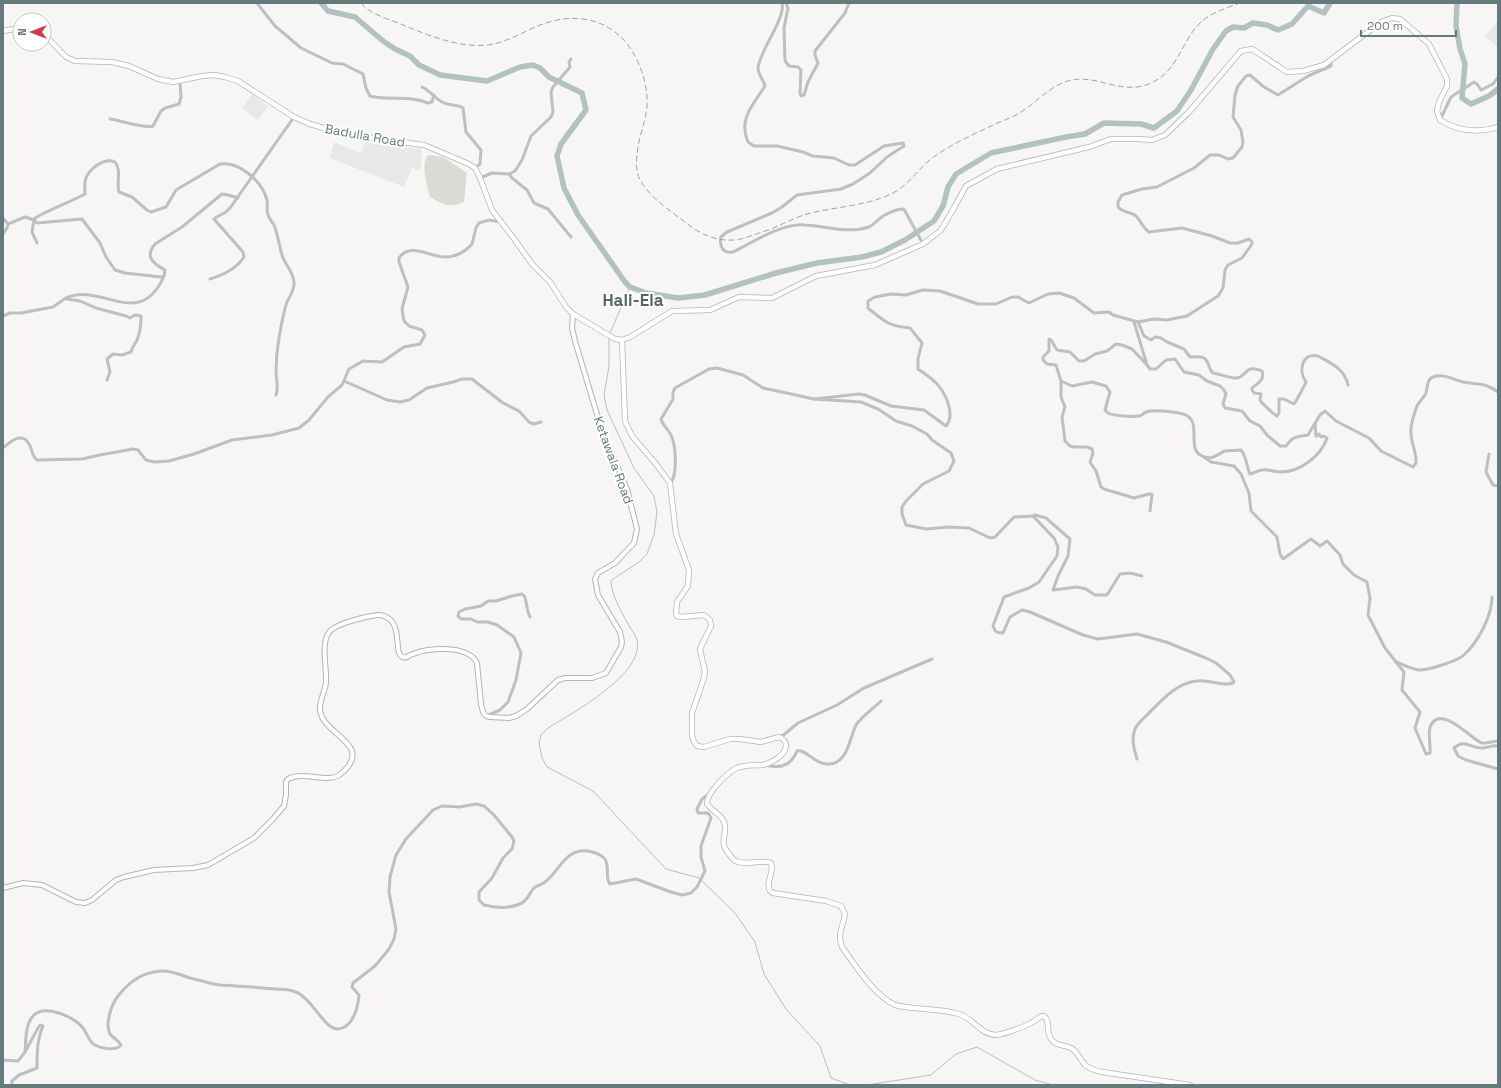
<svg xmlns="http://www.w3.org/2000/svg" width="1501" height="1088" viewBox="0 0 1501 1088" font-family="'Space Grotesk',sans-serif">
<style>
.built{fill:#e8e8e8}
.pitch{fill:#d9dbd4}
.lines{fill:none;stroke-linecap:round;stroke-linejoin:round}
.stream{stroke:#b2c2c1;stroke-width:1}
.river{stroke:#b2c2c1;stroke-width:5.5}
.major-casing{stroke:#aeb6b7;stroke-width:6}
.highway-casing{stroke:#b0b6b7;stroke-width:6}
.minor{stroke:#bac1c2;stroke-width:3}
.major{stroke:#fff;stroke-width:4}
.highway{stroke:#fff;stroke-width:4.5}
.rail{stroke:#9ba5a7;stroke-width:1;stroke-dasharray:6 3;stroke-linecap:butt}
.labels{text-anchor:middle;stroke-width:4;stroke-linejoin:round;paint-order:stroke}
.street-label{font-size:13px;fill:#657a7c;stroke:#fff}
.district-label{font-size:17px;font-weight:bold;fill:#566668;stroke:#fff}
</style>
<rect width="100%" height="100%" fill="#f7f6f4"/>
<g class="built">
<path d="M1498 21V47L1485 36Z"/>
<path d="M252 94 268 106 258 120 242 108Z"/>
<path d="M334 142 361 153 365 142 422 149 421 168 417 170 412 168 404 187 330 158Z"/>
</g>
<path class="pitch" d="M430 155 443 157 467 173 464 202C448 208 444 205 430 197 427 184 421 167 427 156Z"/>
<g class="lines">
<g class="stream">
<path d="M610 333 630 287"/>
<path d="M609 338V366L604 395 607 410 634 468 654 496 657 512 654 535 647 554 639 562 613 579 611 581C611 595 624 617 631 629 633 632 636 636 637 640 645 674 572 713 548 728L541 735 539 742 542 758 547 767 593 791 666 869 699 878 735 913 755 942 764 974 786 1009 820 1046 831 1078 850 1085"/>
<path d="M867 1085 931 1075 956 1054 977 1047 1035 1080 1053 1085"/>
</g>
<g class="river">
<path d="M321 3 328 11 355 17 383 41 395 49 410 56 419 65 440 75 487 81 520 67 533 65 540 68 549 77 582 93 586 110 561 144 557 156 564 188 578 215 625 282 630 287 646 293 678 298 705 295 776 273 817 263 862 257 881 252 905 240 934 221 943 206 948 187 956 174 991 153 1066 137 1085 134 1104 123 1141 124 1154 128 1177 111 1191 90 1213 49 1226 31 1233 27 1244 28 1253 23 1267 25 1278 30 1292 24 1308 6 1324 13 1330 3"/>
<path d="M1457 3 1456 26 1460 49 1465 64 1462 98 1471 104 1489 96 1498 89"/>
</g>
<g class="major-casing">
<path id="major" d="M3 888 23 883 42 885 76 902 85 903 92 900 116 880 124 877 154 870 193 868 208 865 254 838 273 819 284 806 286 795V782L288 779C306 770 329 786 343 772 371 746 330 736 322 717 316 705 325 694 326 682 327 669 321 645 328 634 330 630 335 627 340 625 346 622 374 614 380 615 408 619 389 662 407 657 409 656 411 654 413 654 428 647 469 645 477 663L481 704 483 712 486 716 490 717 509 718 516 716 527 709 558 680 565 678H592L606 673 621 647 622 642 620 632 598 595 595 579 598 573 615 563 634 543 637 529 627 489 602 431 575 341 572 328 573 314"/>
</g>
<g class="highway-casing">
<g id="highway">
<path d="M3 31 20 28"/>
<path d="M44 34 66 57 75 61 112 62 129 66 158 79 173 82 202 76 214 75 225 77 238 81 294 117 310 124 344 134 424 145 469 164 475 168 480 178 492 210 515 240 532 264 550 282 566 307 573 314 615 339 622 340 630 337 672 311 710 310 739 297 772 298 816 276 875 265 923 244 941 230 954 208 966 186 997 169 1089 147 1111 139H1139L1152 140 1165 135 1189 112 1241 51 1252 49 1287 72 1303 71 1324 65 1381 22 1392 18 1400 19 1429 44 1447 79V86L1439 102 1437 111 1440 120C1459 132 1478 133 1498 127"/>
<path d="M622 340 625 421 632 436 656 464 670 483 676 534 689 570 688 586 677 602 676 614 677 616 681 617 704 615 710 620 711 626 700 649 705 672 703 681 692 713V735L694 742 697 746 704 747 730 739H740L761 742 779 737C784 739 786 741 786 746 785 756 771 763 763 765 753 766 744 764 735 769 726 774 706 794 707 804 712 811 721 814 724 822 729 835 717 839 729 854 731 857 734 861 738 862 748 865 765 859 771 863 775 873 765 881 770 891L773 893 826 901 841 906 845 914C843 927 837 934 842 947 854 964 878 1001 899 1006 919 1010 939 1008 959 1014 973 1018 981 1035 996 1035 1004 1034 1024 1027 1031 1023 1036 1021 1038 1016 1044 1016 1050 1020 1046 1032 1051 1039 1057 1047 1063 1044 1071 1048 1077 1051 1080 1059 1085 1065 1090 1069 1096 1071 1102 1072L1190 1085"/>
</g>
</g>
<g class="minor">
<path d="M257 3 275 26 301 48 332 63 343 64 363 74 366 88 370 96C389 101 409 95 428 103L432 102 434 95"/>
<path d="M782 3C786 18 760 50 758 68 758 75 764 80 765 86 753 105 738 119 748 142L754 146H777L803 152 813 156 834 158 849 165H855L884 146 903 143 904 146 887 157 870 173 853 184 841 189 797 195 782 207 772 213 727 232 721 237C719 246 723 254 733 252 753 242 782 223 805 225 827 226 848 234 869 227 873 225 876 222 879 219 885 214 896 209 904 209L905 211 923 244"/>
<path d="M786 3 788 8 784 28 785 61 789 66 798 67 801 70 800 93 801 96 804 95 808 82 818 63 815 55V51L845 13 849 3"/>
<path d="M422 87C431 91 435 99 444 103 450 106 457 104 463 108L466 132 481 150 480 164 475 168"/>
<path d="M110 119C120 120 145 129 153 126L161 111 165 108 179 104 181 97 180 82"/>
<path d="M1440 120 1451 97 1474 82 1477 84 1481 90 1493 84 1498 77"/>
<path d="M509 174 512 178 527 190 534 203 548 209 571 237"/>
<path d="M480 178 492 173 509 174 515 171 522 160 531 136 551 117 553 112 551 92 553 87 570 67 569 62 571 59"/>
<path d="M238 198 228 195 222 194 182 227 155 244C144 257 154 264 165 270L164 276 161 277 125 273 115 270 106 257 100 243 82 219 37 223 34 220 35 218C51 209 68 203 85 194 85 189 84 182 86 178 90 168 105 157 115 162 122 171 116 182 119 192L132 197 147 210 151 212 166 207 176 190 220 164C239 161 262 181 267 200 268 204 266 210 268 215 269 218 272 222 274 225 278 235 279 245 282 255 285 265 293 271 294 282 295 289 290 296 287 302 283 313 281 327 279 338 277 349 276 361 276 371 276 380 279 387 276 395"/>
<path d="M3 218 8 224 25 217 34 220 32 232 37 243"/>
<path d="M3 234 7 228 8 224"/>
<path d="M210 279C223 275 237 268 244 257L243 252 214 219 215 218 226 212 230 208 294 117"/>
<path d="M3 316 10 313H21L53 307 66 298"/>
<path d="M1134 322 1147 365 1150 369H1156L1166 360 1175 359 1184 372 1199 375 1207 381 1220 386 1224 390 1226 394 1223 404 1225 408 1242 411 1250 421 1260 426 1267 435 1280 446H1286C1293 436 1296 437 1308 435L1320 415 1325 411 1336 421 1369 438 1381 451 1413 467 1416 463C1417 453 1411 443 1411 433 1410 425 1414 414 1417 406 1419 401 1424 398 1426 393 1428 386 1426 378 1436 376 1446 374 1454 380 1463 382 1477 385 1485 382 1498 392"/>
<path d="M1138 322 1144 336 1151 340 1155 337 1161 338 1167 342 1184 349 1190 357C1194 357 1200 356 1204 358 1210 362 1208 369 1213 373 1219 374 1230 378 1236 378 1247 378 1244 363 1262 371 1265 380 1258 383 1252 388V390L1254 393 1261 394C1261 396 1260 398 1260 400 1261 402 1274 415 1277 416L1279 413V399H1284L1294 404C1295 403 1305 385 1306 382 1298 371 1302 352 1318 356 1331 363 1345 369 1348 385"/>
<path d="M1147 365 1132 349 1122 345 1116 344 1107 351 1095 354 1084 361H1079L1070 352 1057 350 1051 340 1049 339V351L1043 357V360L1047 364 1056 365 1061 381 1072 386 1092 382 1106 386 1110 392 1105 410 1108 413C1114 416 1132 417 1139 416 1142 416 1143 413 1146 412 1153 409 1179 412 1186 415 1202 423 1186 449 1202 456 1213 461 1217 454 1225 451 1230 450 1236 451 1241 450 1247 457 1246 466 1250 474 1255 473 1258 470 1262 470 1268 469 1275 472 1281 472 1300 472 1321 456 1327 438L1323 436 1321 437 1319 434 1317 436H1316L1315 424"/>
<path d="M107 380 110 372 107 359 113 354 122 355 131 352C132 347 135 344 137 340 140 333 141 324 141 316L135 315 130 318 126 316 96 308 80 301 67 299 66 298C101 282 140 331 164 276"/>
<path d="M344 381 387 400 400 402 409 400 427 388 453 382 462 379H472L503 403 519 411 529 422 534 424 541 422"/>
<path d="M1061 381V397L1065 407 1062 417 1065 441 1070 446 1074 447H1087L1092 449 1093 453 1090 462 1096 471 1101 487 1104 489 1134 498 1149 494H1152L1150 511"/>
<path d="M814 399 859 394 865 395 891 406 924 410 946 426C956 414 945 392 936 383 931 378 924 373 918 369V359L922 343 910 328C888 326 884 321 868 308V301L875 297 891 294 906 295 923 290 940 291 978 304H996L1012 297H1018L1029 303 1048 294 1059 293 1074 298 1094 313 1109 312 1113 315 1138 322 1154 319 1167 320 1187 316 1218 296 1223 288 1225 270 1228 265 1242 258 1252 244V242L1249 239 1238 243H1230L1212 236 1182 228 1149 232C1143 228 1141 221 1136 216 1129 211 1124 213 1118 207V202L1122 195 1142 189 1157 187 1194 168 1210 155H1219L1228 159 1233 158 1242 147 1243 142 1241 130 1233 117 1235 95 1238 86 1246 76 1250 75 1264 87 1278 95 1308 76 1331 66V60"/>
<path d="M3 448C10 442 22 431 29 444 33 450 31 455 37 460L82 459 100 455 133 449 138 450 146 460 154 462 169 461 194 454 232 440 272 435 299 428 309 420 328 397 342 385 349 369 363 361 382 362 404 347 420 344 425 335 422 330 409 326 404 321 402 309 408 287 399 262V258C410 242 430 257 445 257 456 257 465 252 472 244L476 228 479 223 489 220 501 222"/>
<path d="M1489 454 1486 472 1493 485 1498 486"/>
<path d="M1204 457 1211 462 1234 466 1241 474 1249 493 1251 511 1277 537 1280 554 1283 559 1311 539 1320 546 1327 541 1340 555 1343 564 1354 575 1367 582 1370 598 1368 615 1385 648 1404 672 1402 690 1420 712 1415 728 1426 754 1430 753C1431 745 1427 732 1431 725 1442 704 1473 741 1482 743 1487 744 1493 741 1498 741"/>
<path d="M670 484C678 474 676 446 671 435 668 429 663 426 661 419L673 399V392L675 388 709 369 717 368 743 375 763 388 791 394 814 399 861 402 878 409 896 421 912 426 927 434 932 440 951 453 954 461 949 471 923 484 906 501 902 507V514L906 525 926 529 949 527 969 528 990 538 995 537 1014 517 1033 516 1054 538 1058 547 1057 556 1039 582 1029 588 1004 597 993 626C995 632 997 633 1003 633L1010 617 1022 610 1030 612 1083 635 1098 639 1137 634 1166 642 1206 658 1216 663 1230 675 1234 682 1233 683C1221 687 1210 679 1197 681 1176 683 1161 701 1147 715 1143 719 1137 724 1135 729 1131 739 1134 749 1137 759"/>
<path d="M1033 516 1035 515 1046 518 1070 539 1068 556 1058 576 1053 590 1077 587 1086 589 1095 595H1107L1120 574 1130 573 1142 576"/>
<path d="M1396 662C1403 664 1413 670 1420 670 1428 670 1458 661 1464 655 1478 642 1492 616 1492 597"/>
<path d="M486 716 500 710 508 702 516 680 521 653 514 637 497 625 488 622H477L471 619H461L458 616 459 612 465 609 481 606 488 601H496L512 596 522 594 525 597 528 612 530 617"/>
<path d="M781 737 798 723 837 705 864 688 932 659"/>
<path d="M1498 746C1492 745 1487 748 1482 748 1470 749 1466 738 1454 748L1458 756 1466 760 1498 769"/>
<path d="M766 765C780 769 791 766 797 751 805 748 814 764 827 764 848 765 849 739 856 725 861 717 874 708 881 701"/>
<path d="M25 1052C26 1040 25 1025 33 1016 44 1003 74 1017 83 1028 87 1033 89 1042 95 1045 102 1049 113 1050 119 1047L121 1045C118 1040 113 1038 110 1034 105 1024 111 1005 118 996 128 983 143 972 161 971 171 970 180 975 190 978 200 980 210 984 220 985 238 986 256 987 275 989 280 989 287 989 293 991 312 996 323 1029 338 1029 353 1028 358 1007 359 995L352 987 353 983 375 966 389 949 394 939 396 929 389 892 390 877 396 855 406 839 433 810 442 806 460 807 476 804 484 806 494 815 512 837 514 841 512 849 503 858 492 878 479 892V900L484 905C496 908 508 909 520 904 528 901 529 893 534 888 537 885 542 885 545 882 559 872 565 848 588 851 593 852 600 854 604 858 611 865 604 877 610 884L636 879 671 892 682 895 691 893 697 887 705 871 701 857V846L711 818 708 813H698L697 809 702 799 710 793"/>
<path d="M3 1060 18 1061 25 1052 38 1028 40 1025 43 1026C37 1039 37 1054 37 1068L19 1075 12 1081V1085"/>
</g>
<use href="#major" class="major"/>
<use href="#highway" class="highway"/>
<path class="rail" d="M361 3C371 15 389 19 403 25 430 36 459 48 488 45 511 42 531 26 553 21 563 18 573 18 583 19 599 21 612 28 623 39 639 57 648 82 647 106 646 118 642 130 639 141 637 154 634 168 640 180 651 199 670 210 686 223 704 237 723 244 745 238 754 235 762 232 771 229 783 224 794 218 807 214 834 207 864 206 889 195 908 187 919 167 935 156 952 144 972 135 991 126 999 122 1008 119 1016 115 1032 106 1044 92 1060 84 1093 68 1118 98 1151 83 1179 71 1181 40 1202 21 1213 12 1227 8 1240 3"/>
</g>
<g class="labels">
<g class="street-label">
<text transform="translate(365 135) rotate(10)" y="5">Badulla Road</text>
<text transform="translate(614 460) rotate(70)" y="5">Ketawala Road</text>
</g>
<g class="district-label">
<text x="633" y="306">Hali-Ela</text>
</g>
</g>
<rect width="1501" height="1088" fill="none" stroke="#657a7c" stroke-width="8"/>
<g transform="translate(32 32) rotate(270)"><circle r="19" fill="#ffffff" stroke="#c1cacb"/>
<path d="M0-3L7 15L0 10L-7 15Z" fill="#d03b4a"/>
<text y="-6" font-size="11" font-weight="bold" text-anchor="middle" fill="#657a7c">N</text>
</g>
<path d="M1361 30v6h95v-6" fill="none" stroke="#657a7c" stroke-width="2"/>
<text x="1367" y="30" font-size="12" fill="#657a7c" stroke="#ffffff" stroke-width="3" paint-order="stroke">200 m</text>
</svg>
